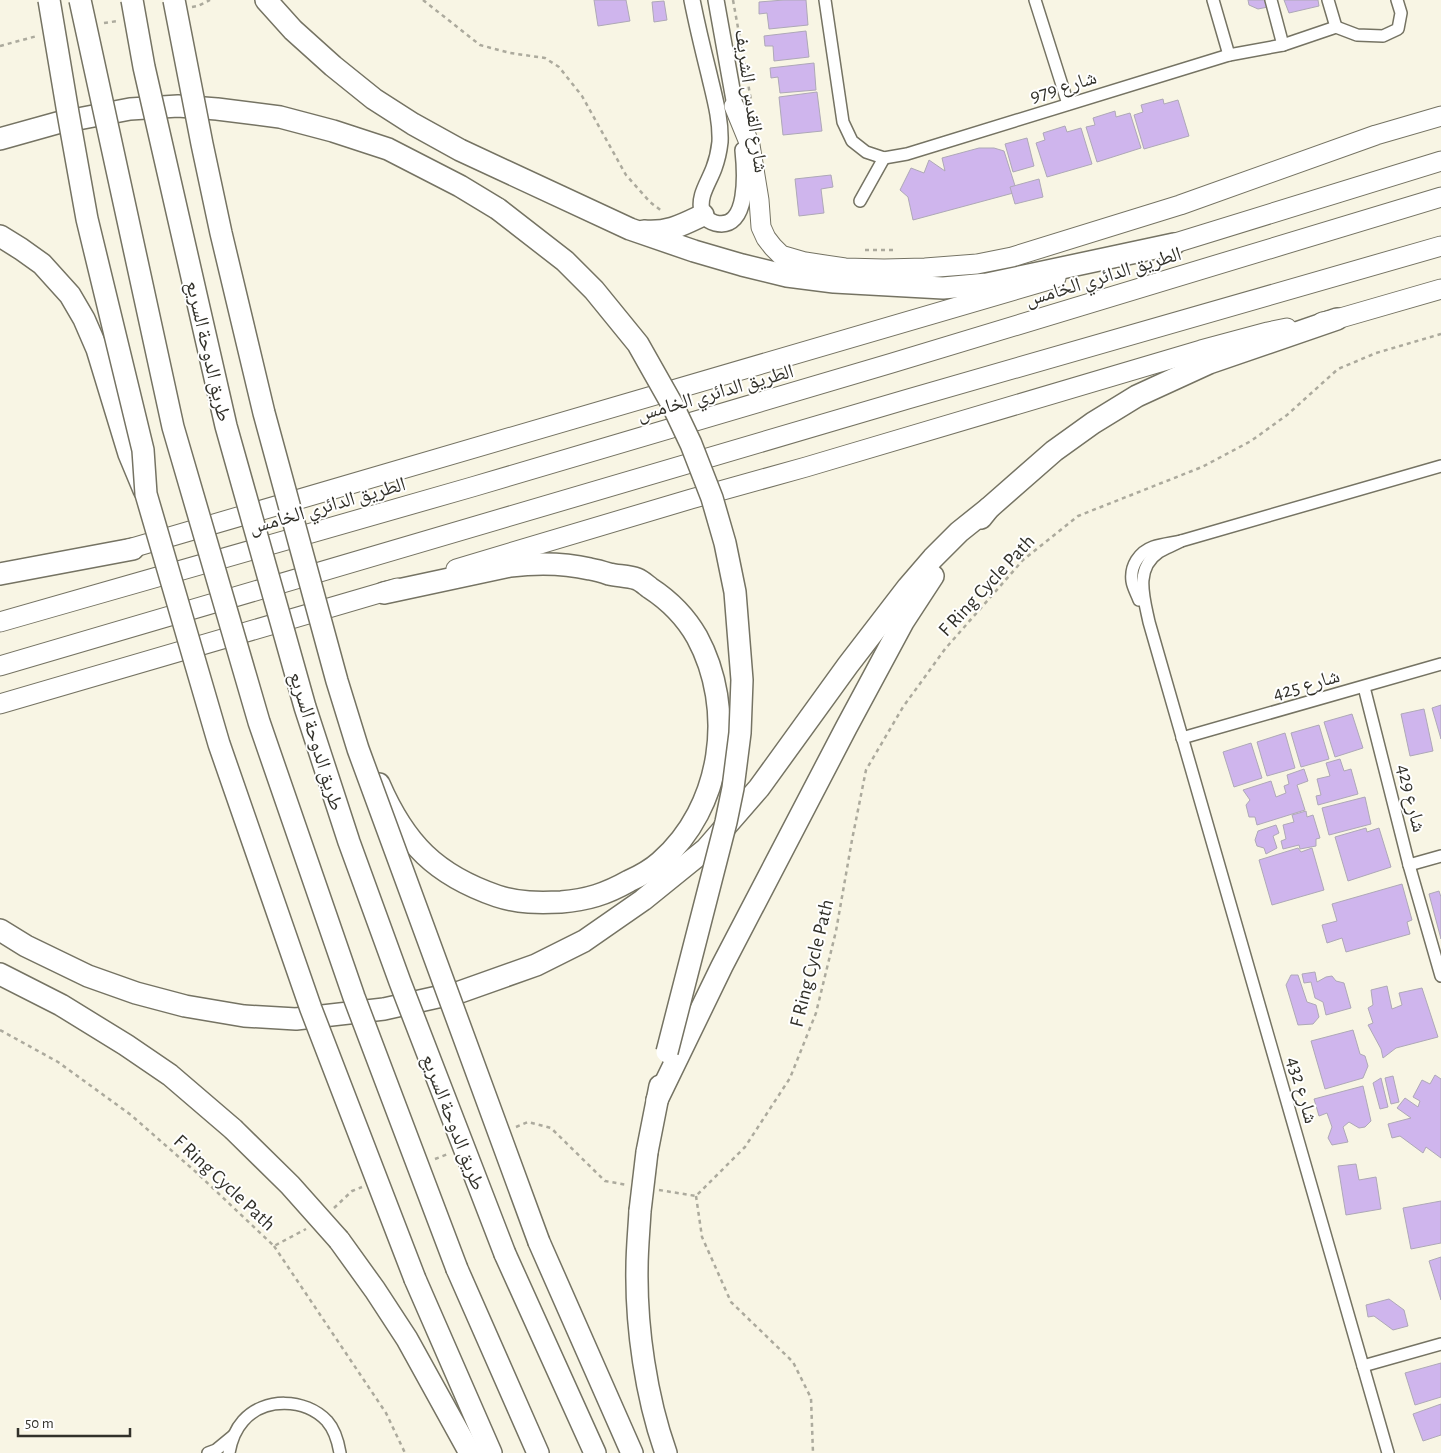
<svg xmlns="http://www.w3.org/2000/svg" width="1441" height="1453" viewBox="0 0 1441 1453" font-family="'Alegreya Sans','Noto Naskh Arabic',sans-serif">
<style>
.building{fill:#cfb5ed;stroke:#aea8b7}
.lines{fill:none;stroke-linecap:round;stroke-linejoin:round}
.minor-casing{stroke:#757363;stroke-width:14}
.tertiary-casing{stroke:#757363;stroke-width:18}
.trunk-casing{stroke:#757363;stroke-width:21}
.motorway-casing{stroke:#757363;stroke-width:24}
.path{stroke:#acaa9d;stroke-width:2.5;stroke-dasharray:4 4;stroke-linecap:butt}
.minor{stroke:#fff;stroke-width:11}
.tertiary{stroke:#fff;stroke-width:15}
.trunk{stroke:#fff;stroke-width:19}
.motorway{stroke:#fff;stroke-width:21}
.motorway-bridge-casing{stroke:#757363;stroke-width:24;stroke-linecap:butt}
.motorway-bridge{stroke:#fff;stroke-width:21}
.labels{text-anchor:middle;stroke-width:4;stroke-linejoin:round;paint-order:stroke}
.street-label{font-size:20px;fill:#32312a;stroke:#fff}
</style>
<rect width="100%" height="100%" fill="#f8f5e4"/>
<g class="building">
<path d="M594 0H626L630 21 598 26Z"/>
<path d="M784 0H806L808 25 769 29 767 13 759 14V2Z"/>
<path d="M1248 0H1266L1268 7 1258 9 1249 5Z"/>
<path d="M1284 0H1318L1319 6 1289 13Z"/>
<path d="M664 1 667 20 654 22 652 2Z"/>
<path d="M806 31 809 57 774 61 773 46H765L764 36Z"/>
<path d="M814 63 816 90 780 93 778 77 771 78 770 68Z"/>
<path d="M817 92 822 131 783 135 779 97Z"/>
<path d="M1163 99 1164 104 1178 100 1189 136 1144 149 1134 115 1143 112 1141 105Z"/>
<path d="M1115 111 1116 117 1130 113 1141 148 1097 162 1086 127 1095 125 1093 118Z"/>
<path d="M1065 126 1067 132 1081 128 1092 164 1047 177 1036 143 1045 140 1043 133Z"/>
<path d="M1027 138 1034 166 1013 172 1005 144Z"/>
<path d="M979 148H994L1004 151 1017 192 913 220 908 197 900 190 911 168 924 173 929 160 945 171 942 158Z"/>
<path d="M831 175 833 187 821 189 824 213 799 216 795 179Z"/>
<path d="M1039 179 1043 197 1015 204 1010 187Z"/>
<path d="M1441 705V739L1432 708Z"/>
<path d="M1424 709 1433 751 1410 756 1401 714Z"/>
<path d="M1352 714 1363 748 1335 757 1324 722Z"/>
<path d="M1319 725 1329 759 1301 767 1291 733Z"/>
<path d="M1285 733 1295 768 1267 776 1257 742Z"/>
<path d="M1251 743 1262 778 1234 787 1223 752Z"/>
<path d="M1340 759 1344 771 1351 769 1358 794 1318 805 1316 796 1321 795 1317 779 1330 776 1326 763Z"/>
<path d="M1304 769 1308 781 1297 785 1305 810 1257 825 1255 817H1249L1246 805 1250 800 1243 790 1271 781 1276 797 1286 793 1284 786 1289 784 1287 775Z"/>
<path d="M1365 797 1371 824 1329 835 1322 808Z"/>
<path d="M1306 811 1307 817 1313 815 1320 838 1316 839V846L1300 849 1299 845 1283 849 1281 841 1286 839 1283 825 1294 822 1292 815Z"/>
<path d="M1276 825 1279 833 1273 836 1277 848 1266 854 1264 848 1257 846 1255 840 1258 831Z"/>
<path d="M1366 828 1367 832 1379 828 1391 867 1348 881 1335 837Z"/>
<path d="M1298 848 1301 852 1312 848 1324 890 1272 905 1259 860Z"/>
<path d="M1402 884 1412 920 1407 922 1410 934 1346 952 1342 938 1327 943 1322 925 1337 921 1332 904Z"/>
<path d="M1439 891 1441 897V939L1429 894Z"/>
<path d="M1315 972 1317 982 1326 977 1332 976 1336 981 1344 983 1351 1008 1326 1015 1323 1002 1315 998 1311 982 1304 983 1302 974Z"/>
<path d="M1291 975H1298L1307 1002 1316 1005 1319 1017 1313 1024 1298 1025 1286 985Z"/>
<path d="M1387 986 1392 1009 1402 1005 1399 993 1422 988 1438 1037 1396 1048 1383 1058 1381 1049 1368 1025 1373 1023 1368 1008 1373 1005 1371 990Z"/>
<path d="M1353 1030 1360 1054 1365 1056 1368 1066 1363 1078 1325 1089 1311 1041Z"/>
<path d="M1435 1075 1441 1079V1158L1426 1147 1423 1153 1400 1136 1392 1138 1388 1124 1411 1118 1397 1108 1405 1098 1418 1107 1420 1101 1413 1097 1422 1080 1430 1084Z"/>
<path d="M1393 1076 1399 1102 1391 1104 1385 1078Z"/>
<path d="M1381 1078 1388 1107 1380 1109 1373 1083Z"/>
<path d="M1363 1086 1371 1121 1365 1127 1359 1128 1349 1122 1343 1127 1348 1142 1332 1145 1328 1138 1332 1127 1327 1113 1319 1116 1314 1099Z"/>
<path d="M1356 1164 1359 1180 1376 1177 1381 1209 1346 1215 1338 1166Z"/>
<path d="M1441 1201V1243L1411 1249 1403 1208Z"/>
<path d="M1441 1257V1300L1429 1261Z"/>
<path d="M1389 1299 1404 1310 1408 1326 1393 1330 1374 1316 1368 1317 1366 1305Z"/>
<path d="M1441 1363V1397L1415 1405 1405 1373Z"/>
<path d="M1441 1404V1435L1423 1441 1413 1414Z"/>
</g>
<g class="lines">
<g class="minor-casing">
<g id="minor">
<path d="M825 0 843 122 852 141 866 152 884 158 907 154 1229 55 1283 45 1336 27 1357 35 1383 36 1398 29 1401 13 1397 0"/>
<path d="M1035 0 1068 104"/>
<path d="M1213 0 1229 55"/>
<path d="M1271 0 1283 45"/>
<path d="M1328 0 1336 27"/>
<path d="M860 201 884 158"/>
<path d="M1181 541C1174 545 1166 548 1159 552 1134 569 1144 598 1149 622L1388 1453"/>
<path d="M1139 600C1137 594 1133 588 1132 581 1130 566 1139 552 1153 547 1162 544 1172 543 1181 541L1441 466"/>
<path d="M1364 687 1409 865 1441 976"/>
<path d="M1182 738 1441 664"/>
<path d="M1409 865 1441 856"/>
<path d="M1363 1366 1441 1344"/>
<path d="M208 1453 216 1450 233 1436"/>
<path d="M229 1453C231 1441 235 1430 243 1421 264 1397 305 1398 327 1421 335 1430 338 1441 340 1453"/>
</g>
</g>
<g class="tertiary-casing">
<g id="tertiary">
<path d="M692 0C697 25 703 50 709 74 714 96 721 119 720 142 719 151 717 160 714 168 709 182 698 196 702 211 703 217 709 221 715 223 750 232 745 169 743 150"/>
<path d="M716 0 737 117"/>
</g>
</g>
<g class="trunk-casing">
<g id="trunk">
<path d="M734 106 750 145 759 200 761 227 766 238 773 247 781 255 805 262 845 268 884 269 925 268 977 264 1012 257 1180 205 1376 135 1441 116"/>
<path d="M1159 248 1441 161"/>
<path d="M1322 322 1337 319 1441 289"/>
<path d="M118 552 1056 278"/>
<path d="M456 569 691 499 806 467 1201 350 1268 332 1287 328"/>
<path d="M0 622 472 487 892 363 1441 197"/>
<path d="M0 666 908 399 1441 246"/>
<path d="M0 704 397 588"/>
</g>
</g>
<g class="motorway-casing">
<g id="motorway">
<path d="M266 0 293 30 333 66 374 99 413 124 460 150 630 229 694 251 742 265 787 276 834 282 943 288 987 284 1174 244"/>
<path d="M0 139 57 123 130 109 178 106 217 109 280 117 333 131 388 149 460 186 498 209"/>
<path d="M644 231C668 233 682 225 703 215"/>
<path d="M0 236 21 249 42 264 70 295 84 319 97 349 129 454 144 490"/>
<path d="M981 518 989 508 1054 451 1093 423 1137 396 1209 363 1337 319"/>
<path d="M0 574 133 549"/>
<path d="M379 784C405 844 436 875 497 896 518 903 539 903 561 902 587 900 606 894 629 881 640 876 651 870 660 862 723 807 736 709 697 637 685 616 670 601 650 588 646 585 642 581 637 579 629 576 618 576 609 574 603 572 596 570 590 569 564 563 536 563 510 566L384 593"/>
<path d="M0 930 26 946 88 976 136 993 185 1006 244 1016 296 1019 384 1009 460 992 536 965 584 941 643 900 706 849 759 788 848 665 908 587 933 558 959 532 989 508"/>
<path d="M0 974 61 1005 126 1045 170 1075 233 1129"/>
<path d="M657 1100 722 966 846 728 903 622 933 576"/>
<path d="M647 1152 660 1086"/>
<path d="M640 1211C639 1230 637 1249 637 1268 636 1327 646 1397 666 1453"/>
<path d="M339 1240 375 1290 407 1339 470 1453"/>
<path d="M539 1242 632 1453"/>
<path d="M505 1254 595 1453"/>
<path d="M457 1269 538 1453"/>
<path d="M415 1279 491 1453"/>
</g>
</g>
<g class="path">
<path d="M423 0 480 45 510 53 545 58 559 67 582 96 626 175 650 202 663 212"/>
<path d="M733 0 751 100"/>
<path d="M192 7 198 6 210 0"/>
<path d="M104 23 118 21"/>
<path d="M0 46 37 36"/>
<path d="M865 250H895"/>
<path d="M0 1030 58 1062 131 1115 197 1173 274 1246 306 1229"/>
<path d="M516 1127 528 1122 551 1128 605 1181 627 1185"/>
<path d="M435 1159 448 1154"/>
<path d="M659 1190 696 1196 745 1147 790 1078 816 1013 836 931 852 840 866 770 903 707 945 649 1023 560 1078 516 1202 467 1251 441 1287 415 1338 369 1376 353 1441 334"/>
<path d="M696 1196 702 1237 731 1302 793 1362 811 1398 813 1453"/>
<path d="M334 1208 352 1191 362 1187"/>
<path d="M274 1246 386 1413 405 1453"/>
</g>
<use href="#minor" class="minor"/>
<use href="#tertiary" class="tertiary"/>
<use href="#trunk" class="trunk"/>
<use href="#motorway" class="motorway"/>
<g class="motorway-bridge-casing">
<g id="motorway-bridge">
<path d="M49 0 68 113 87 219 143 450 146 494 219 744 311 1009 415 1279"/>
<path d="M80 0 173 427 259 722 354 997 457 1269"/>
<path d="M132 0 144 67 226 426 305 707 349 842 400 982 505 1254"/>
<path d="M174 0 202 144 221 233 264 413 337 681 358 749 539 1242"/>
<path d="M498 209 565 261 594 290 638 344 673 406 691 444 712 498 725 543 735 592 742 680 740 733 733 788 726 822 667 1052"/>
<path d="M233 1129 290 1185 339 1240"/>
<path d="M640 1211 647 1152"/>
</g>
</g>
<use href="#motorway-bridge" class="motorway-bridge"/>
</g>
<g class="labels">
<g class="street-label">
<text transform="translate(1063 86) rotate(-17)" y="7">شارع 979</text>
<text transform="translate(752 101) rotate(82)" y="7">شارع القدس الشريف</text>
<text transform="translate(1103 276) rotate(-17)" y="7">الطريق الدائري الخامس</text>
<text transform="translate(209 351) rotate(77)" y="7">طريق الدوحة السريع</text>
<text transform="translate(715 392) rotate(-16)" y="7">الطريق الدائري الخامس</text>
<text transform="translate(327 505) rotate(-16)" y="7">الطريق الدائري الخامس</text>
<text transform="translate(986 585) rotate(-47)" y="7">F Ring Cycle Path</text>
<text transform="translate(1306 684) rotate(-16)" y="7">شارع 425</text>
<text transform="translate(317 741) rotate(73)" y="7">طريق الدوحة السريع</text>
<text transform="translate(1412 798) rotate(76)" y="7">شارع 429</text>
<text transform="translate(811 963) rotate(-76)" y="7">F Ring Cycle Path</text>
<text transform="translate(1303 1090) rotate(74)" y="7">شارع 432</text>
<text transform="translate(454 1122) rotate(69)" y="7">طريق الدوحة السريع</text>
<text transform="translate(225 1182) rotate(43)" y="7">F Ring Cycle Path</text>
</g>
</g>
<path d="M18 1428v8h112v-8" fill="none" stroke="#32312a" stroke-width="2.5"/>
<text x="25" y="1428" font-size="15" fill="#32312a" stroke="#ffffff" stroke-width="4" paint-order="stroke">50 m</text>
</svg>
